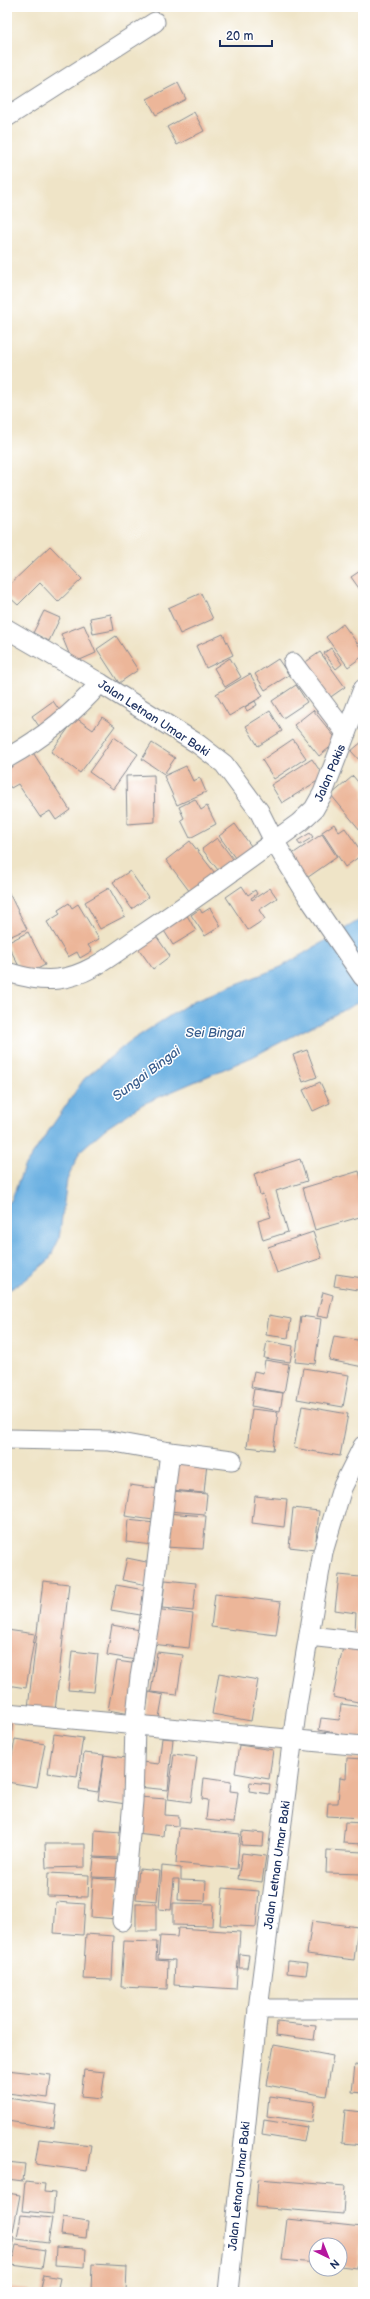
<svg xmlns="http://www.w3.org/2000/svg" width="370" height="2299" viewBox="0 0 370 2299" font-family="'Balsamiq Sans',sans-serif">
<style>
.water{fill:#6cb1e2;stroke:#4470a0}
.building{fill:#ecb699}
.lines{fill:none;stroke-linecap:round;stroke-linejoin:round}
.minor-casing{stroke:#858a92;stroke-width:21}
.minor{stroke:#fff;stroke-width:19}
.labels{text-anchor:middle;stroke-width:3;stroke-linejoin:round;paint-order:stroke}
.street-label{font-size:12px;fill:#1b2f5e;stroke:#fff}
.water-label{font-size:13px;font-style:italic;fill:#375c8c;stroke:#fff}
</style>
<rect width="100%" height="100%" fill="#fff"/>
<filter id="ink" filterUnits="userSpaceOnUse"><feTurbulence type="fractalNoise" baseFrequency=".025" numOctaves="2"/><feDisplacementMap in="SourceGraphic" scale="8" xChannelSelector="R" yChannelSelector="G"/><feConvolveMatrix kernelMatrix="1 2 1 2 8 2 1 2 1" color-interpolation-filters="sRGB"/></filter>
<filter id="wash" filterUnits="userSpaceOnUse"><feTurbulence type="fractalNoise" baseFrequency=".012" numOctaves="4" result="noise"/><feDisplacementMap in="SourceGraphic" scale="16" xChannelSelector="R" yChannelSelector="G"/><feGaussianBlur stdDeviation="0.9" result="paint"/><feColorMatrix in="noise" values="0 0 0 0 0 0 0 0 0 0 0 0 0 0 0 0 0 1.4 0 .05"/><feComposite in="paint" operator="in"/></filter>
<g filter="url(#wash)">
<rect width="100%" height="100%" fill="#efe4c7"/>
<path class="water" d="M363 918V1000L252 1057 143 1104 105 1129 80 1151 67 1180 59 1239 49 1260 24 1281 7 1291V1204L11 1201 24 1167 84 1079 129 1042 193 1001 281 967Z"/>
<g id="blocks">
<g class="building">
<path d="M178 83 186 99 156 115 147 99Z"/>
<path d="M194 112 204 131 177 145 167 127Z"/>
<path d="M50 546 82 579 58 602 40 583 18 605 7 595V587Z"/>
<path d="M363 569V594L351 577Z"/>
<path d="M201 593 213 619 180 634 168 608Z"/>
<path d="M44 611 60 618 49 641 33 633Z"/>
<path d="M111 614 114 630 93 634 90 618Z"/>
<path d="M343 624 363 651V656L348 667 326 637Z"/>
<path d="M84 625 96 653 73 663 61 634Z"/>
<path d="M223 634 233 655 206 668 196 646Z"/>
<path d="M116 636 138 670 119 683 97 649Z"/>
<path d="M331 648 342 664 336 669 324 653Z"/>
<path d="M320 652 345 687 325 701 300 666Z"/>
<path d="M230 658 241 677 225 687 214 668Z"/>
<path d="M278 659 289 675 265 690 255 674Z"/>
<path d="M250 674 263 696 229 716 216 694Z"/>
<path d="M296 685 307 702 283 718 272 701Z"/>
<path d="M53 701 64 717 43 732 32 716Z"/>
<path d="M255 701 257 705 247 711 245 707Z"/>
<path d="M313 710 338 741 319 756 294 725Z"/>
<path d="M270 711 282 731 258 746 246 726Z"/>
<path d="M102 717 115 726 80 773 51 752 76 718 93 730Z"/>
<path d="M114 737 138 754 113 789 89 772Z"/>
<path d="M293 739 306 758 274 779 262 760Z"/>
<path d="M363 741V761L361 762 351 751Z"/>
<path d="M152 743 175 758 164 774 142 759Z"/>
<path d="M32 751 70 810 56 820 50 811 40 817 18 784 11 788 7 782V767Z"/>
<path d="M312 759 324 777 282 803 271 785Z"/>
<path d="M186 766 193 781 200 778 206 792 177 805 164 776Z"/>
<path d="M154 775 155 822 127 824 126 776Z"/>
<path d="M353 776 363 788V828L360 830 331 795Z"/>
<path d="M195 799 201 810 207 806 216 824 190 838 181 820 184 818 179 807Z"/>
<path d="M235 824 254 850 238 862 219 836Z"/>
<path d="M334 824 339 832 345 828 363 854 345 867 322 832Z"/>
<path d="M310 833 313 837 300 845 297 841Z"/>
<path d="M322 834 337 857 304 880 288 857Z"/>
<path d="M217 838 236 863 221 874 202 849Z"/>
<path d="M190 841 218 877 193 896 166 860Z"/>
<path d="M130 871 148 897 132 909 113 882Z"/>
<path d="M242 886 248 895 255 890 257 894 251 898 252 900 270 888 277 898 259 910 265 919 248 930 226 897Z"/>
<path d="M109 888 125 916 100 929 85 902Z"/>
<path d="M7 889 27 929 7 938Z"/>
<path d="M69 903 72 908 78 904 99 939 88 945 92 951 80 958 77 952 68 957 47 922 60 914 58 910Z"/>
<path d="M210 908 221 926 205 936 191 915 200 909 202 913Z"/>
<path d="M185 912 196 931 173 945 161 926Z"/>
<path d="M28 932 45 965 24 976 7 943Z"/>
<path d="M154 933 170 956 153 969 136 945Z"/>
<path d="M307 1050 317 1077 303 1082 293 1055Z"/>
<path d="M320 1082 330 1103 313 1111 303 1090Z"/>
<path d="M300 1159 307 1181 276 1191 288 1232 263 1240 258 1221 271 1217 263 1194 260 1195 254 1174Z"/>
<path d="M359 1171 363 1186V1216L315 1230 303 1188Z"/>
<path d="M313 1232 322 1258 277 1273 268 1247Z"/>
<path d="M336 1274 363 1278V1291L334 1286Z"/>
<path d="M323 1292 333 1295 328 1318 317 1316Z"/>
<path d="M269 1315 291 1319 288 1338 266 1335Z"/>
<path d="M301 1316 321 1319 315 1364 295 1362Z"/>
<path d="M334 1336 363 1341V1367L329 1360Z"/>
<path d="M267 1341 293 1346 290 1362 264 1358Z"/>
<path d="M265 1360 289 1364 284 1393 251 1387 254 1371 263 1373Z"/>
<path d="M303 1368 349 1375 343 1407 297 1399Z"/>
<path d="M254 1389 283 1393 280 1411 251 1406Z"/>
<path d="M302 1406 348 1414 340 1456 294 1448Z"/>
<path d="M252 1409 278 1412 273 1450 247 1447Z"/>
<path d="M175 1459 207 1462 204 1493 172 1490Z"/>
<path d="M130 1485 158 1489 153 1520 125 1516Z"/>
<path d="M171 1491 207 1494 205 1514 169 1511Z"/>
<path d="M255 1496 287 1499 284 1527 252 1523Z"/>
<path d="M293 1508 319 1511 315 1550 289 1547Z"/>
<path d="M167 1513 206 1516 203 1549 164 1547Z"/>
<path d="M128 1520 155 1523 153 1545 126 1542Z"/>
<path d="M127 1558 151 1563 147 1585 122 1580Z"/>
<path d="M362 1562H363V1633L355 1632 356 1613 335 1610 339 1575 360 1577Z"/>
<path d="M165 1580 196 1583 193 1611 162 1608Z"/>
<path d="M43 1581 69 1584 55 1711 28 1708Z"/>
<path d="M116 1585 150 1591 146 1616 111 1610Z"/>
<path d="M215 1594 281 1602 276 1635 211 1627Z"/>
<path d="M155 1609 193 1614 189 1648 151 1644Z"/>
<path d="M112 1625 146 1631 141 1661 107 1655Z"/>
<path d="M7 1630 35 1634 26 1688 7 1685Z"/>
<path d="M343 1647 363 1651V1703L333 1697Z"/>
<path d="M72 1651 98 1654 94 1692 68 1690Z"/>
<path d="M157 1652 183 1655 177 1695 151 1692Z"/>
<path d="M117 1661 138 1664 130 1714 108 1710Z"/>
<path d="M219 1673 258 1680 251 1721 212 1714Z"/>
<path d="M149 1692 163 1695 158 1723 144 1721Z"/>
<path d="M341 1704 363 1707V1738L319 1730 321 1718 339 1720Z"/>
<path d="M7 1718 13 1719 11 1739H7Z"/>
<path d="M54 1734 83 1738 77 1777 48 1773Z"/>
<path d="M162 1738 173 1739 168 1790 138 1787 141 1762 159 1764Z"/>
<path d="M15 1739 45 1744 37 1787 7 1782Z"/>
<path d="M239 1745 273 1750 269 1779 235 1773Z"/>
<path d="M84 1753 104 1755 98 1792 79 1789Z"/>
<path d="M174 1754 197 1757 191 1802 168 1799Z"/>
<path d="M104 1755 133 1759 126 1804 98 1800Z"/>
<path d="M347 1758 363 1759V1818L327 1816 328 1803H338L340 1777 346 1778Z"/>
<path d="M204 1778 231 1782 230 1791 238 1792 234 1823 206 1820 208 1800 202 1799Z"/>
<path d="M250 1782 270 1784 269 1794 249 1791Z"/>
<path d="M139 1797 166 1799 165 1815 179 1816V1826L164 1825 163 1836 136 1833Z"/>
<path d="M345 1822 363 1823V1844L343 1843Z"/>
<path d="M179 1828 240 1834 237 1869 176 1863Z"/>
<path d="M95 1830 121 1832 119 1858 94 1857Z"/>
<path d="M242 1831 264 1833 263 1846 241 1845Z"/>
<path d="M45 1844H85V1867L46 1868Z"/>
<path d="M327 1850 363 1852V1874L326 1873Z"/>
<path d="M242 1853 266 1856 262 1882 238 1879Z"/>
<path d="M94 1858 123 1860 122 1878 92 1877Z"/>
<path d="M162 1866 181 1868V1880L206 1881 205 1901 178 1900 179 1879H174L171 1910 159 1909Z"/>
<path d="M139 1869 160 1871 157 1901 136 1899Z"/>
<path d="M48 1873 89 1875 88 1897 47 1896Z"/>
<path d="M93 1878 119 1880 117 1919 91 1917Z"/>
<path d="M223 1888 259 1891 256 1927 220 1925Z"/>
<path d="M56 1902 85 1904 83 1935 54 1933Z"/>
<path d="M173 1903 213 1904 212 1926 173 1925Z"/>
<rect x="136" y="1904" width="20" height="27"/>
<path d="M312 1921 358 1927 354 1960 307 1954Z"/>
<path d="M178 1928 240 1932 236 1989 174 1985 175 1960 158 1959 160 1936 177 1937Z"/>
<path d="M86 1934 114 1936 112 1980 83 1979Z"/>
<path d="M124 1941 157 1942 156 1960 168 1961 167 1989 121 1987Z"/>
<path d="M240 1954 249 1955 247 1968H239Z"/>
<path d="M288 1961 308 1963 306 1975 287 1973Z"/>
<path d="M277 2022 316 2026 314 2040 276 2035Z"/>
<path d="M274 2045 333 2056 326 2096 267 2085Z"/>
<path d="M355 2065 363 2066V2093L352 2092Z"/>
<path d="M7 2070 51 2075 48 2098 7 2093Z"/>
<path d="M84 2070 105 2072 101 2099 81 2097Z"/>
<path d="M269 2096 315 2102 312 2122 267 2116Z"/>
<path d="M7 2098 57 2105 54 2128 7 2121Z"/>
<path d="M345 2110 363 2112V2145L342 2143Z"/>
<path d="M264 2120 307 2127 304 2142 262 2135Z"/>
<path d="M39 2139 91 2145 87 2171 35 2164Z"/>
<path d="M7 2162 25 2164 23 2181 7 2179Z"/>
<path d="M258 2179 345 2186 343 2214 256 2207Z"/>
<path d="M25 2182 45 2184 44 2192 55 2193 53 2214 22 2211Z"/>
<path d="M7 2193 20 2195 13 2232 7 2231Z"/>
<path d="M21 2215 52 2218 48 2243 17 2239Z"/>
<path d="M63 2217 88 2221 86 2238 61 2235Z"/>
<path d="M287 2219 362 2227 357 2268 340 2266V2245H316V2263L282 2260Z"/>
<path d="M7 2235 14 2237 8 2268H7Z"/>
<path d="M16 2245 45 2250 42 2269 12 2265Z"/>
<path d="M56 2247 86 2249 85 2267 55 2265Z"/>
<path d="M92 2264 127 2266 126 2292H91Z"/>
<path d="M7 2272 11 2273 8 2290H7Z"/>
<path d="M44 2275 60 2278 57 2292H40Z"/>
<path d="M10 2288 28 2290V2292H9Z"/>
</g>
</g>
</g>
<g filter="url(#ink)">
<use href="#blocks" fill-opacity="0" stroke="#858a92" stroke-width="1"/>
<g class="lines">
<g class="minor-casing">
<g id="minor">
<path d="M7 117 155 22"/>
<path d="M7 629 100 683 198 744 224 764 259 811 274 841 309 898 363 977"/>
<path d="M293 663 346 733"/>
<path d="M7 758C43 738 73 714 100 683"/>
<path d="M7 972C24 977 40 981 58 979 89 976 117 951 143 934 196 899 247 861 299 823L314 809 323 793 363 689"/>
<path d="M7 1439 109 1441 170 1452 232 1460"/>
<path d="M309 1636 363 1642"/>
<path d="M7 1713 363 1746"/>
<path d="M122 1921 133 1801 135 1726 140 1677 151 1612 170 1452"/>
<path d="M258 2009H363"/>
<path d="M228 2292 258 2009 297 1705 323 1552 342 1488 363 1446"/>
</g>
</g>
<use href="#minor" class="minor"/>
</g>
</g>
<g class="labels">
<g class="street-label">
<text transform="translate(154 718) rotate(33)" y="4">Jalan Letnan Umar Baki</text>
<text transform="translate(330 773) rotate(-67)" y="4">Jalan Pakis</text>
<text transform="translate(277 1865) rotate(-82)" y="4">Jalan Letnan Umar Baki</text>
<text transform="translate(239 2186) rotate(-84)" y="4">Jalan Letnan Umar Baki</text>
</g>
<g class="water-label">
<text x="215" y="1037">Sei Bingai</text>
<text transform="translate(146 1073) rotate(-37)" y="5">Sungai Bingai</text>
</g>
</g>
<rect width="370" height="2299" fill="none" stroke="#fff" stroke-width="24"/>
<g transform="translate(328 2257) rotate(137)"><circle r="19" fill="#ffffff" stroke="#a4acbf"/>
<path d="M0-3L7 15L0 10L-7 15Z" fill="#b5179e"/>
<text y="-6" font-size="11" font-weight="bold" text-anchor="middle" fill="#1b2f5e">N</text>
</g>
<path d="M220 40v6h52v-6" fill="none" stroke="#1b2f5e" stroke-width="2"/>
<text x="226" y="40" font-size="12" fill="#1b2f5e" stroke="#ffffff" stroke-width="3" paint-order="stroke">20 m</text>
</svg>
